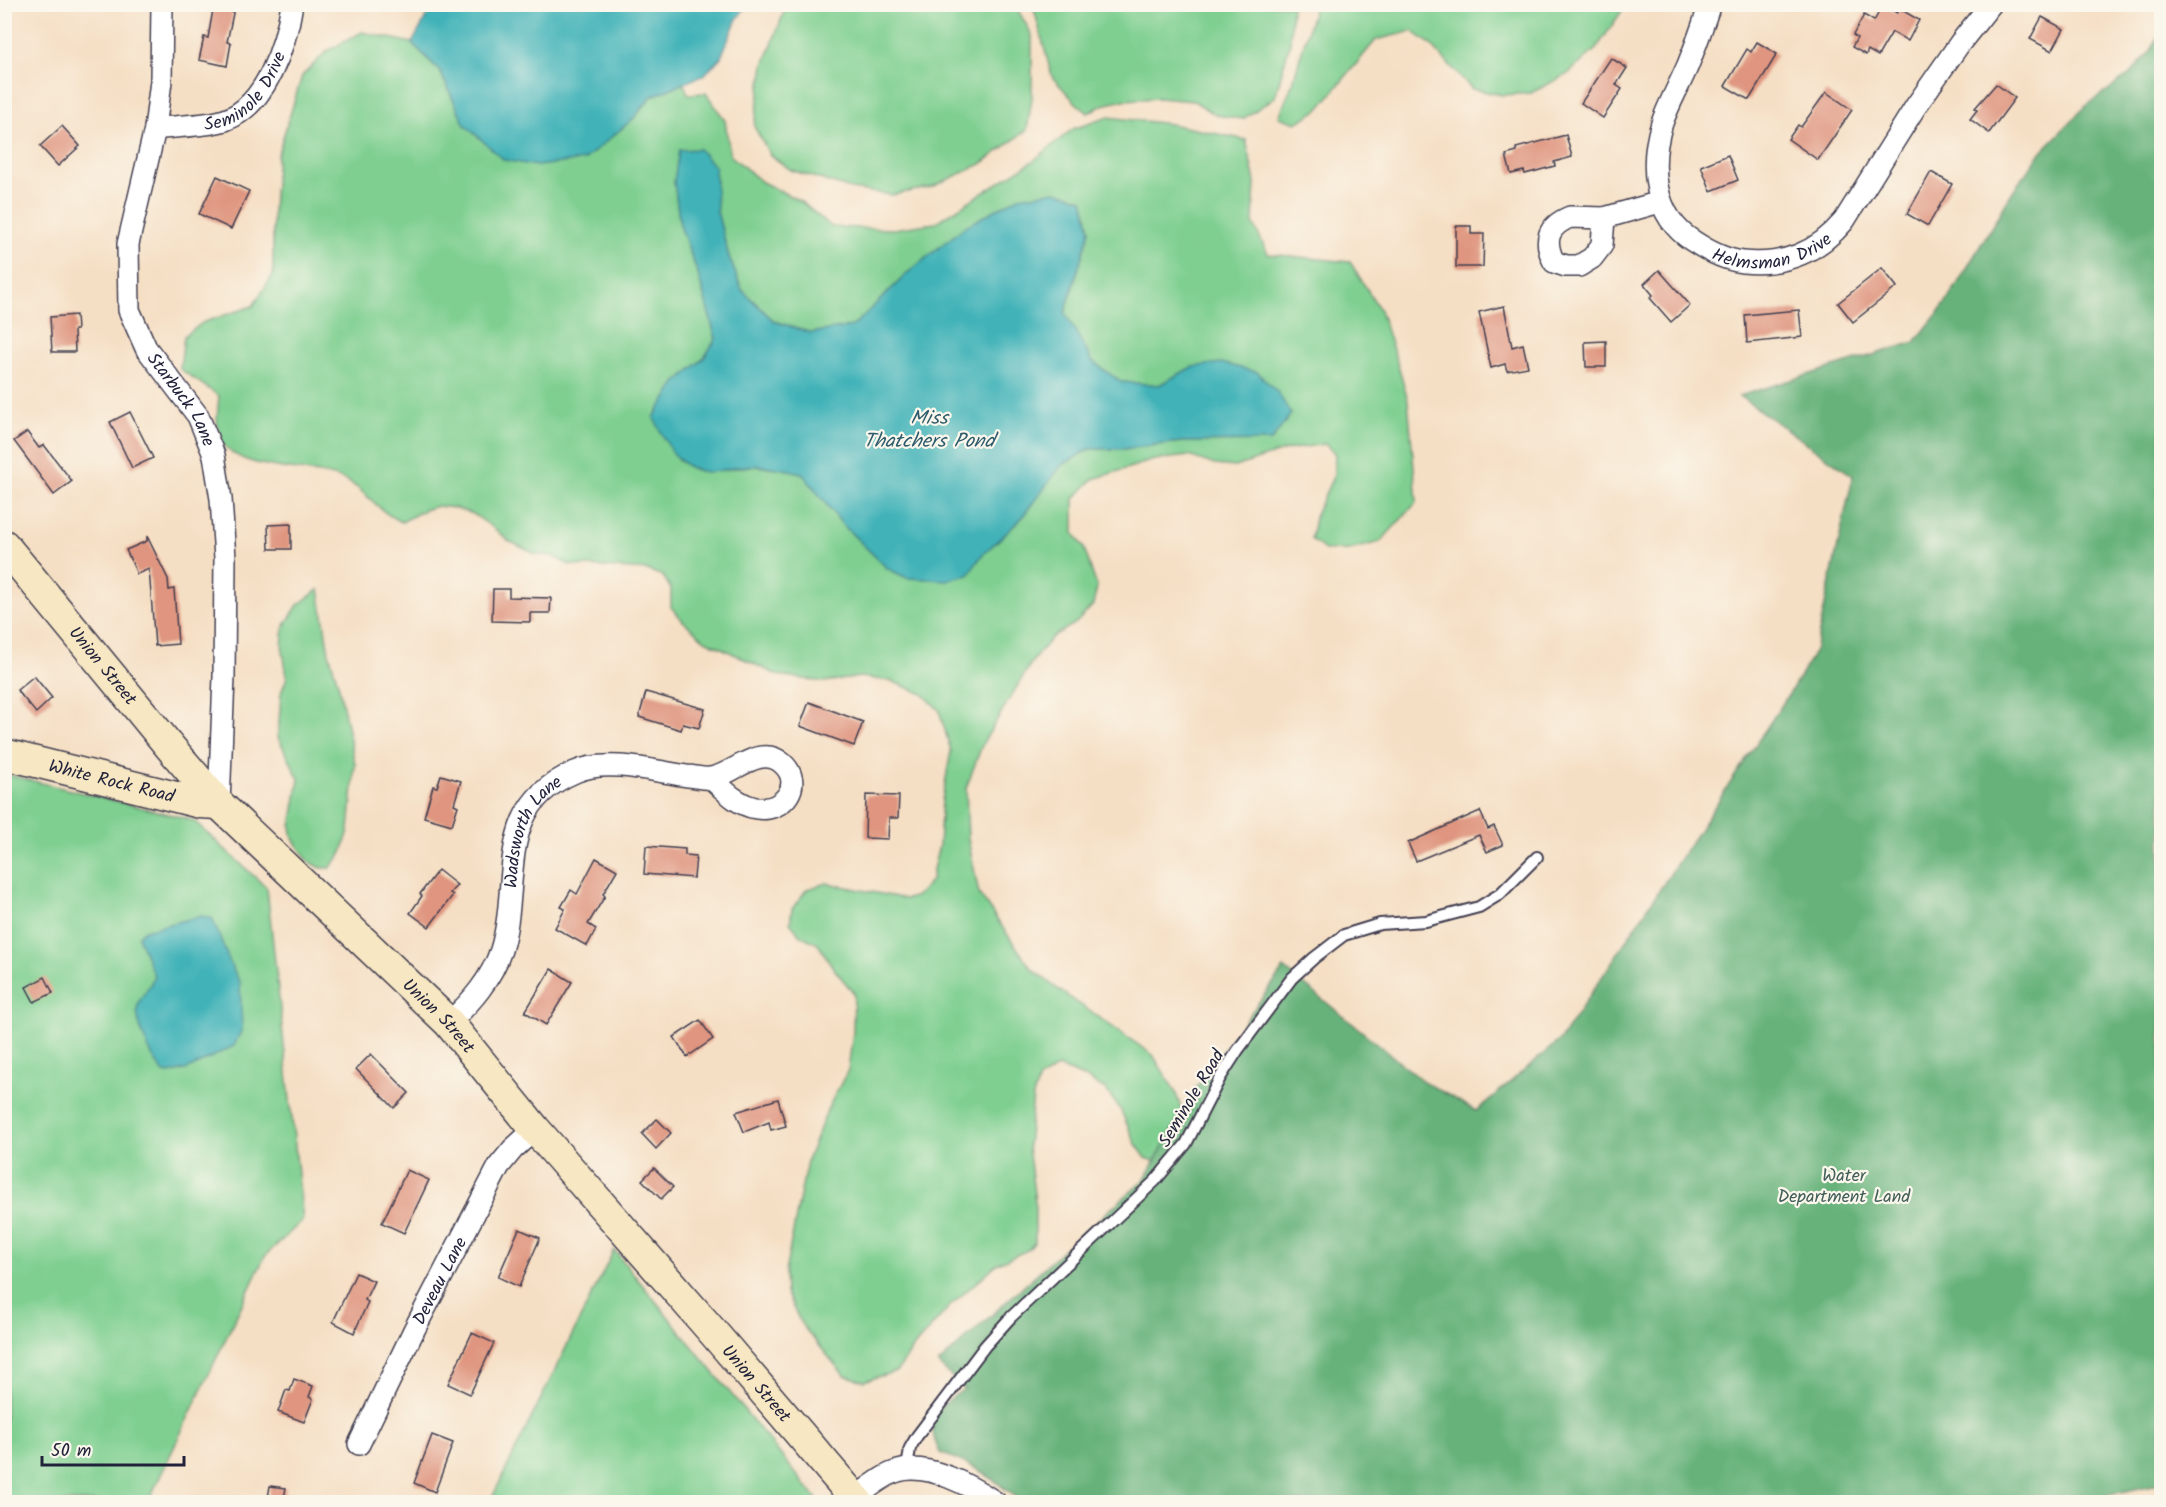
<svg xmlns="http://www.w3.org/2000/svg" width="2166" height="1507" viewBox="0 0 2166 1507" font-family="Kalam,sans-serif">
<style>
.green{fill:#7ecf90;stroke:#507866;stroke-width:1.5;fill-rule:evenodd}
.forest{fill:#66b27a;stroke:#446a5a;stroke-width:1.5}
.water{fill:#41b2b8;stroke:#326a7a;stroke-width:1.5}
.building{fill:#df957f}
.lines{fill:none;stroke-linecap:round;stroke-linejoin:round}
.lane-casing{stroke:#423e50;stroke-width:14}
.street-casing{stroke:#423e50;stroke-width:24}
.secondary-casing{stroke:#423e50;stroke-width:33}
.lane{stroke:#fff;stroke-width:10}
.street{stroke:#fff;stroke-width:21}
.secondary{stroke:#f7e8c3;stroke-width:30}
.labels{text-anchor:middle;stroke-width:4.5;stroke-linejoin:round;paint-order:stroke}
.street-label{font-size:18px;fill:#22223b;stroke:#fbf7ec}
.park-label{font-size:18px;fill:#425f59;stroke:#fbf7ec}
.water-label{font-size:20px;font-style:italic;fill:#2e5c6d;stroke:#fbf7ec}
</style>
<rect width="100%" height="100%" fill="#fbf7ec"/>
<filter id="ink" filterUnits="userSpaceOnUse"><feTurbulence type="fractalNoise" baseFrequency=".0167" numOctaves="2"/><feDisplacementMap in="SourceGraphic" scale="12" xChannelSelector="R" yChannelSelector="G"/><feConvolveMatrix kernelMatrix="1 2 1 2 8 2 1 2 1" color-interpolation-filters="sRGB"/></filter>
<filter id="wash" filterUnits="userSpaceOnUse"><feTurbulence type="fractalNoise" baseFrequency=".008" numOctaves="4" result="noise"/><feDisplacementMap in="SourceGraphic" scale="24" xChannelSelector="R" yChannelSelector="G"/><feGaussianBlur stdDeviation="1.35" result="paint"/><feColorMatrix in="noise" values="0 0 0 0 0 0 0 0 0 0 0 0 0 0 0 0 0 1.4 0 .05"/><feComposite in="paint" operator="in"/></filter>
<g filter="url(#wash)">
<rect width="100%" height="100%" fill="#f5dfc4"/>
<g class="green">
<path d="M787 4 1015 5 1032 35V98L1027 130 981 164 932 187 892 195 851 189 791 170 770 155 754 126 764 65Z"/>
<path d="M1033 5H1292L1290 43 1275 97 1243 119 1216 115 1194 101 1158 98 1124 100 1103 105 1088 113 1076 103 1052 77Z"/>
<path d="M1315 5V4L1626 5 1596 49 1568 74 1531 93 1503 95 1472 89 1430 44 1412 31 1376 40 1318 110 1296 123 1279 117 1293 82Z"/>
<path d="M362 32 412 43 440 71 465 125 633 119 652 96 684 83 688 94 706 93 725 120 730 155 762 182 800 201 832 227 893 229 935 223 1033 161 1073 129 1108 117 1171 124 1246 140 1255 182 1253 223 1268 254 1350 262 1380 310 1399 368 1408 401 1417 502 1380 542 1349 550H1325L1311 539 1316 513 1334 475 1335 454 1325 444 1286 450 1235 467 1215 465 1189 456 1154 460 1093 479 1074 499V533L1084 548 1097 587 1093 605 1076 623 1052 637 1031 663 983 743 966 788 968 839 979 894 1031 968 1059 990 1153 1055 1175 1091 1183 1114 1158 1162 1146 1158 1136 1144 1120 1109 1106 1090 1086 1078 1058 1067 1039 1079 1033 1096 1028 1146 1035 1201V1242L1028 1250 998 1263 951 1305 917 1343 897 1371 864 1381 844 1375 802 1325 786 1293 785 1272 807 1161 828 1108 848 1070 853 1032 854 993 834 969 818 944 800 935 790 923 792 909 807 889 827 883 906 899 914 897 922 891 932 879 933 869 939 846 942 800 951 751 939 710 923 694 891 681 860 677 824 682 777 675 705 640 683 621 671 607V589L663 576 647 570 570 565 552 556 535 554 509 541 495 529 473 514 455 508 437 506 424 510 402 522C380 514 368 492 347 481 314 464 235 475 220 438 215 426 218 409 219 396L180 369 184 336 204 322 253 306 273 275V209L277 157 302 76 327 51ZM715 167 717 212 729 257 742 290 774 321 811 333 853 326 910 271 966 226 1083 199 1090 230 1065 313 1092 361 1121 382 1159 385 1192 367 1291 414 1271 441 1181 442 1123 449H1089L1061 466 1019 521 982 555 968 575 888 569 842 524 802 473 782 468 750 466 711 472 695 470 677 459 676 383 704 358 716 339 698 274 680 225 674 181Z"/>
<path d="M319 589 329 653 339 687 355 764 349 830 342 853 330 868H321L308 861 293 839 291 827 299 779 278 737 281 693 287 677 282 645 284 627 298 605Z"/>
<path d="M5 774 193 820 267 888 303 1220 265 1256 148 1502H5Z"/>
<path d="M614 1250 819 1502H490Z"/>
</g>
<path class="forest" d="M2161 31V1483L2080 1502H1021C993 1478 975 1465 940 1453 923 1419 937 1408 964 1389L938 1364 1063 1250 1144 1180 1195 1089 1284 968 1423 1081 1476 1111 1561 1039 1793 688 1815 651 1853 476 1739 396 1915 342 1946 303 2013 191 2042 151 2086 106 2130 74 2150 52Z"/>
<g class="water">
<path d="M433 5V4L747 5 737 19 721 57 704 75 652 96 633 119 584 160 537 166 504 160 465 125 440 71 412 43Z"/>
<path d="M699 149 715 167 717 212 729 257 742 290 774 321 811 333 853 326 910 271 966 226 1019 197 1056 191 1083 199 1090 230 1065 313 1092 361 1121 382 1159 385 1192 367 1221 363 1257 372 1278 393 1291 414 1271 441 1181 442 1123 449H1089L1061 466 1019 521 982 555 968 575 947 580 907 578 888 569 842 524 802 473C785 469 765 465 747 466 734 467 722 471 710 472 678 472 665 442 654 417L676 383 704 358 716 339 698 274 680 225 674 181 679 150Z"/>
<path d="M202 916 212 918 231 965 240 983 242 1029 234 1046 188 1069 169 1074 164 1073C152 1059 130 1016 140 1000 145 990 150 989 154 976L138 936 145 930Z"/>
</g>
<g id="blocks">
<g class="building">
<path d="M214 4H235L227 42 231 43 227 66 199 60 204 37 208 38Z"/>
<path d="M1883 5 1897 13 1900 9 1919 20 1908 41 1892 32 1878 56 1868 50 1866 55 1852 47 1857 38 1853 35 1864 15 1874 21Z"/>
<path d="M2042 17 2064 29 2052 51 2030 39Z"/>
<path d="M1757 42 1777 54 1749 100 1725 86 1747 49 1751 52Z"/>
<path d="M1611 58 1627 68 1616 85 1622 89 1603 118 1581 103Z"/>
<path d="M1996 84 2015 98 1989 133 1970 119 1977 110 1975 108Z"/>
<path d="M1826 92 1852 110 1818 160 1788 139 1798 125 1801 127Z"/>
<path d="M62 126 80 146 58 166 40 146Z"/>
<path d="M1566 135 1572 157 1554 162 1555 166 1525 174 1524 171 1511 174 1506 155 1517 152 1516 148Z"/>
<path d="M1728 155 1738 180 1711 191 1701 166Z"/>
<path d="M1931 172 1952 184 1928 226 1907 214Z"/>
<path d="M217 176 249 191 231 229 199 214Z"/>
<path d="M1456 226H1471V234H1484L1483 267H1456Z"/>
<path d="M1882 268 1897 287 1853 322 1838 303Z"/>
<path d="M1659 270 1690 305 1671 322 1650 298 1653 295 1644 284Z"/>
<path d="M1504 306 1512 347 1523 344 1528 367 1507 371 1505 364 1491 368 1479 312Z"/>
<path d="M1799 310 1802 337 1747 343 1745 315Z"/>
<path d="M76 315 77 330H74L75 352H52L50 317Z"/>
<path d="M1606 341V367H1586L1585 342Z"/>
<path d="M130 412 153 458 132 468 110 422Z"/>
<path d="M27 432 39 448 44 445 72 481 54 495 14 441Z"/>
<path d="M291 524V549H269L268 525Z"/>
<path d="M147 536 168 579 169 590 174 589 178 644 155 646 149 569 137 574 126 550 147 541Z"/>
<path d="M493 589H509V597L551 598 550 613H530V622L492 621Z"/>
<path d="M34 676 52 698 36 713 17 690Z"/>
<path d="M646 692 705 709 699 728 683 724 681 730 639 717Z"/>
<path d="M809 702 863 722 854 746 800 726Z"/>
<path d="M441 775 461 781 454 804 458 806 452 825 424 817 433 786 437 787Z"/>
<path d="M866 795 899 796 898 818H889L888 839 865 838Z"/>
<path d="M1480 811 1488 829 1494 826 1503 845 1487 852 1479 835 1416 861 1408 843Z"/>
<path d="M646 846 685 849V855L696 856 694 878 644 874Z"/>
<path d="M596 858 617 870 603 894 605 896 588 924 596 929 587 946 555 928 565 909 561 907 571 890 577 894Z"/>
<path d="M438 870 457 885 450 893 453 895 429 927 410 913 422 896 420 894Z"/>
<path d="M551 969 572 982 546 1025 525 1012Z"/>
<path d="M45 977 53 993 34 1002 26 987Z"/>
<path d="M700 1020 713 1039 687 1057 674 1037Z"/>
<path d="M371 1054 409 1093 394 1108 356 1069Z"/>
<path d="M778 1099 786 1126 771 1130 769 1122 744 1132 736 1112Z"/>
<path d="M657 1119 671 1133 656 1149 642 1134Z"/>
<path d="M654 1168 673 1187 661 1199 642 1180Z"/>
<path d="M407 1170 429 1180 404 1233 382 1223Z"/>
<path d="M519 1229 540 1238 519 1287 498 1277Z"/>
<path d="M356 1273 374 1281 365 1300 368 1302 354 1333 333 1322Z"/>
<path d="M472 1333 494 1343 470 1394 448 1384Z"/>
<path d="M294 1379 313 1386 309 1397 313 1399 304 1422 278 1412 286 1390 290 1391Z"/>
<path d="M432 1435 453 1443 435 1492 414 1483Z"/>
<path d="M270 1486 286 1488 283 1503H267Z"/>
</g>
</g>
</g>
<g filter="url(#ink)">
<use href="#blocks" fill-opacity="0" stroke="#423e50" stroke-width="1.5"/>
<g class="lines">
<g class="lane-casing">
<path id="lane" d="M907 1469 910 1448 917 1436 985 1346 1011 1317 1155 1181 1186 1144 1220 1078 1238 1050 1292 978 1314 958 1344 935 1380 924 1426 921 1479 907 1500 894 1537 857"/>
</g>
<g class="street-casing">
<g id="street">
<path id="s1" d="M162 4 161 81 155 129 128 244 129 310 146 348 198 416 214 455 221 499 225 558 224 677 219 804"/>
<path id="s2" d="M1710 4C1703 25 1696 45 1688 65 1680 84 1669 103 1662 123 1649 165 1653 216 1693 241 1708 251 1725 260 1743 262 1784 266 1817 253 1844 221L1916 106 1960 43 1991 4"/>
<path id="s3" d="M155 129C175 126 207 126 225 120 266 106 286 44 292 4"/>
<path d="M1570 217 1604 218 1602 245 1592 258 1579 266H1566L1554 262C1543 240 1548 226 1570 217Z"/>
<path d="M1604 218 1660 202"/>
<path id="s4" d="M449 1023C471 1002 491 980 501 950 522 881 492 807 575 772 605 758 655 771 687 776 694 776 703 779 710 778 731 777 759 743 782 763 805 783 784 813 756 808 738 805 725 791 712 779"/>
<path id="s5" d="M359 1444 414 1330 499 1166 513 1149 535 1129"/>
<path d="M854 1498C868 1489 883 1475 898 1471 928 1462 971 1486 995 1502"/>
</g>
</g>
<g class="secondary-casing">
<g id="secondary">
<path id="s6" d="M4 545 170 747 219 804 449 1023 535 1129 712 1331 858 1502"/>
<path id="s7" d="M4 754 200 803 219 804"/>
</g>
</g>
<use href="#lane" class="lane"/>
<use href="#street" class="street"/>
<use href="#secondary" class="secondary"/>
</g>
</g>
<g class="labels">
<g class="street-label">
<text dy="6" stroke="none"><textPath href="#s3" startOffset="105">Seminole Drive</textPath></text>
<text dy="6" stroke="none"><textPath href="#s2" startOffset="345">Helmsman Drive</textPath></text>
<text dy="6" stroke="none"><textPath href="#s1" startOffset="414">Starbuck Lane</textPath></text>
<text dy="6" stroke="none"><textPath href="#s6" startOffset="156">Union Street</textPath></text>
<text dy="6" stroke="none"><textPath href="#s7" startOffset="111">White Rock Road</textPath></text>
<text dy="6" stroke="none"><textPath href="#s4" startOffset="216">Wadsworth Lane</textPath></text>
<text dy="6" stroke="none"><textPath href="#s6" startOffset="642">Union Street</textPath></text>
<text transform="translate(1191 1098) rotate(-59)" y="6">Seminole Road</text>
<text dy="6" stroke="none"><textPath href="#s5" startOffset="182">Deveau Lane</textPath></text>
<text dy="6" stroke="none"><textPath href="#s6" startOffset="1128">Union Street</textPath></text>
</g>
<g class="park-label">
<text x="1844" y="1181">Water<tspan x="1844" dy="21">Department Land</tspan></text>
</g>
<g class="water-label">
<text x="929" y="424">Miss<tspan x="929" dy="23">Thatchers Pond</tspan></text>
</g>
</g>
<rect width="2166" height="1507" fill="none" stroke="#fbf7ec" stroke-width="24"/>
<path d="M42 1456v9h142v-9" fill="none" stroke="#22223b" stroke-width="3"/>
<text x="51" y="1456" font-size="18" fill="#22223b" stroke="#fbf7ec" stroke-width="4.5" paint-order="stroke">50 m</text>
</svg>
